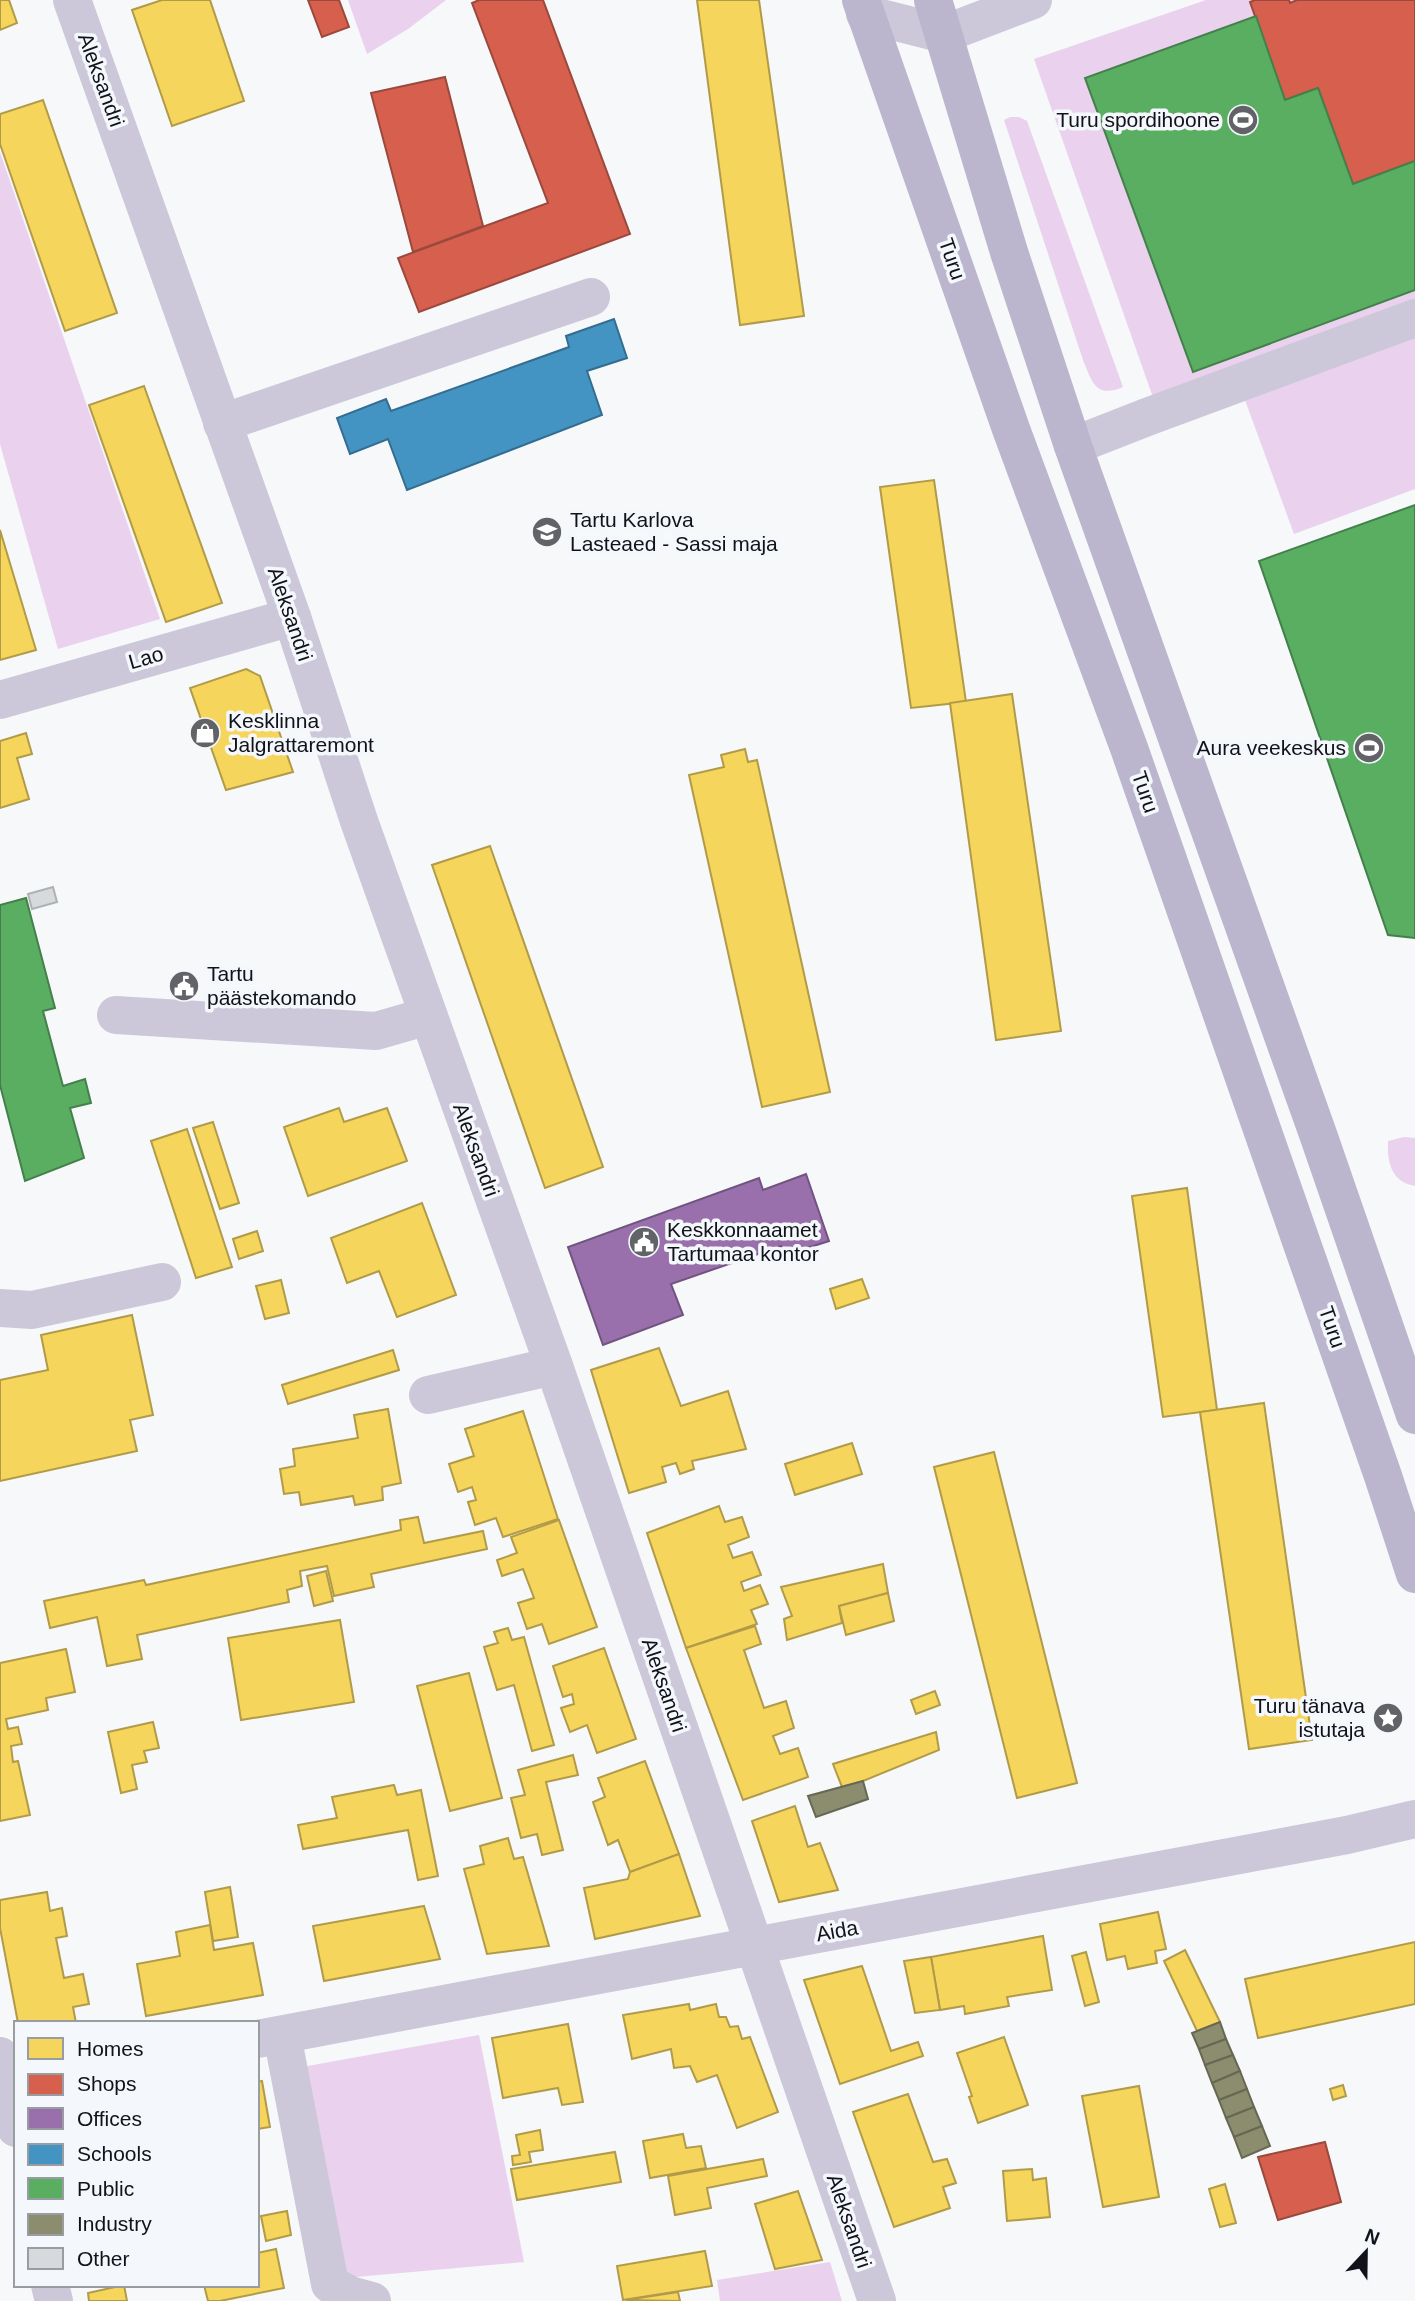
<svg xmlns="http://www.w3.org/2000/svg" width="1415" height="2301" viewBox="0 0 1415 2301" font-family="Helvetica,sans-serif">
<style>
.green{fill:#ead1ee}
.homes{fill:#f6d55c;stroke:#b19b48;stroke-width:2}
.shops{fill:#d6604d;stroke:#9b493d;stroke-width:2}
.offices{fill:#9970ab;stroke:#70547f;stroke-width:2}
.schools{fill:#4393c3;stroke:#346d90;stroke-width:2}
.public{fill:#5aae61;stroke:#44804b;stroke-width:2}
.industry{fill:#8c8c6e;stroke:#676854;stroke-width:2}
.building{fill:#d7dadd;stroke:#aeb2b4;stroke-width:2}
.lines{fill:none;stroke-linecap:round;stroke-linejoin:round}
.minor{stroke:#ccc8d9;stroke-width:38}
.major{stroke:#bbb6cd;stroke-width:38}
.labels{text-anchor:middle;stroke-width:7;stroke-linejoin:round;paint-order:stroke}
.street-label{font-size:21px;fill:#111318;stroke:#f4f7fc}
.poi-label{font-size:21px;fill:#111318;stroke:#f4f7fc;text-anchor:start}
</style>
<rect width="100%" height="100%" fill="#f6f8fa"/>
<g class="green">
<path d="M348 0H446L408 29 367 54Z"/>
<path d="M1206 0H1415V311L1156 406 1034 59Z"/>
<path d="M1010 117H1019L1027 121 1123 387C1095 399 1092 381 1083 360L1004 120Z"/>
<path d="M0 152 160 619 58 649 0 444Z"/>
<path d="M1415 337V489L1294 534 1245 400Z"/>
<path d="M1404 1137 1415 1138V1186C1391 1182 1387 1162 1388 1141Z"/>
<path d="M479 2035 524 2262 345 2278 302 2067Z"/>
<path d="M830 2262 842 2301H720L717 2280Z"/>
</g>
<g class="homes">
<path d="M0 0H9L17 23 0 30Z"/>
<path d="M162 0H210L244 101 172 126 132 10Z"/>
<path d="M697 0H759L804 316 740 325Z"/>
<path d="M43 100 117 313 65 331 0 144V114Z"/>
<path d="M144 386 222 603 166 622 89 405Z"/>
<path d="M934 480 966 702 911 708 880 487Z"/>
<path d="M0 530 36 650 0 660Z"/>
<path d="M246 669 260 676 293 772 226 790 190 688Z"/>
<path d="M1012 694 1061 1031 996 1040 950 703Z"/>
<path d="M26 733 32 754 17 758 29 799 0 808V741Z"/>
<path d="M745 749 748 762 757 760 830 1092 762 1107 689 775 724 767 721 755Z"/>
<path d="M490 846 603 1167 545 1188 432 865Z"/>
<path d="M339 1108 344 1122 387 1108 407 1161 308 1196 284 1127Z"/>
<path d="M213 1122 239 1203 220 1209 193 1128Z"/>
<path d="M187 1129 232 1267 196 1278 151 1141Z"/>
<path d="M1187 1188 1217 1410 1163 1417 1132 1196Z"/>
<path d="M422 1203 456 1295 397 1317 379 1271 347 1283 331 1238Z"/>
<path d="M257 1231 263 1251 239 1259 233 1239Z"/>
<path d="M862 1279 869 1298 836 1309 830 1289Z"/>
<path d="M281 1280 289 1313 265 1319 256 1286Z"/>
<path d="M132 1315 153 1415 130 1420 137 1451 0 1481V1380L48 1370 41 1335Z"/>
<path d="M659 1348 681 1406 728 1391 746 1449 692 1461 694 1469 680 1474 676 1463 662 1467 666 1482 629 1493 591 1370Z"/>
<path d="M393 1350 399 1370 288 1404 282 1385Z"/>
<path d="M1264 1403 1312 1740 1249 1749 1200 1412Z"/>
<path d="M388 1409 401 1483 382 1487 383 1500 355 1505 353 1496 301 1505 299 1492 284 1494 280 1469 295 1466 293 1449 358 1438 354 1415Z"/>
<path d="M523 1411 558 1519 503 1537 496 1518 475 1525 468 1502 476 1500 472 1487 458 1492 449 1464 474 1456 465 1429Z"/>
<path d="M852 1443 862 1474 795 1495 785 1464Z"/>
<path d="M994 1452 1077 1783 1017 1798 934 1467Z"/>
<path d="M719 1506 725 1522 742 1517 749 1537 728 1545 733 1558 752 1552 761 1575 741 1582 744 1591 760 1585 768 1604 751 1610 757 1624 686 1648 647 1533Z"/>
<path d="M418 1517 424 1543 483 1531 487 1549 371 1574 374 1587 334 1596 327 1566 300 1571 302 1586 287 1590 289 1602 137 1635 142 1659 107 1666 97 1617 50 1628 44 1601 144 1580 146 1585 401 1530 400 1520Z"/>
<path d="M559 1520 597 1627 549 1644 542 1624 527 1629 518 1603 534 1598 523 1569 502 1576 497 1560 517 1553 511 1537Z"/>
<path d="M883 1564 888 1593 839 1606 842 1623 787 1640 784 1619 792 1616 781 1587Z"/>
<path d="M326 1571 333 1601 314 1606 307 1576Z"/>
<path d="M888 1593 894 1621 846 1635 839 1606Z"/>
<path d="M340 1620 354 1702 241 1720 228 1638Z"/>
<path d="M755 1626 761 1644 744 1650 764 1708 786 1701 794 1728 773 1736 780 1754 798 1748 808 1777 743 1800 686 1648Z"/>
<path d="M508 1628 512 1640 524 1637 554 1745 532 1751 514 1685 497 1690 484 1647 498 1643 494 1632Z"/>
<path d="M604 1648 636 1739 597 1753 587 1725 570 1732 561 1708 574 1704 572 1694 563 1697 553 1666Z"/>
<path d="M66 1649 75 1692 46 1698 48 1710 6 1719 8 1729 18 1727 22 1744 11 1746 13 1762 18 1761 30 1815 0 1821V1663Z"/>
<path d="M469 1673 502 1798 450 1811 417 1686Z"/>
<path d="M935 1691 940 1705 916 1714 911 1700Z"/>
<path d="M153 1722 159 1748 144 1751 147 1762 132 1765 137 1789 121 1793 108 1732Z"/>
<path d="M936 1732 939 1750 863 1781 842 1787 833 1764Z"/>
<path d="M573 1755 578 1775 546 1782 563 1850 542 1855 537 1834 521 1838 511 1798 525 1795 518 1770Z"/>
<path d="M645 1761 679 1854 630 1872 618 1840 608 1845 593 1802 605 1797 598 1778Z"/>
<path d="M394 1785 397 1795 421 1790 438 1876 418 1880 408 1830 303 1849 298 1825 337 1818 332 1797Z"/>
<path d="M795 1806 808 1847 820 1843 838 1890 779 1902 752 1821Z"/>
<path d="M508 1838 514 1859 523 1857 549 1946 487 1954 464 1869 484 1864 480 1846Z"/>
<path d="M679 1854 700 1916 595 1939 584 1888 628 1879 630 1872Z"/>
<path d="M230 1887 238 1937 213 1941 205 1892Z"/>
<path d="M47 1892 50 1911 62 1908 67 1936 56 1938 64 1978 83 1974 89 2004 73 2007 76 2023H18L0 1928V1900Z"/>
<path d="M424 1906 440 1959 324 1981 313 1926Z"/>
<path d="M1158 1912 1166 1949 1155 1951 1157 1963 1128 1969 1125 1956 1107 1960 1100 1924Z"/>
<path d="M210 1925 214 1950 253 1943 263 1995 146 2016 137 1964 180 1956 176 1932Z"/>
<path d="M1043 1936 1052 1990 1007 1997 1009 2006 965 2014 964 2006 940 2010 931 1957Z"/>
<path d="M1415 1942V2004L1258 2038 1245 1979Z"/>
<path d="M1185 1950 1220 2022 1197 2031 1164 1961Z"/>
<path d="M1086 1952 1099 2002 1085 2006 1072 1956Z"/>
<path d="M931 1957 940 2010 915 2013 904 1961Z"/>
<path d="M862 1966 891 2051 918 2042 923 2056 840 2084 804 1980Z"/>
<path d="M689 2004 690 2010 716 2004 719 2017H726L730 2027 738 2026 742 2039 750 2037 778 2112 737 2128 717 2075 697 2082 690 2066 674 2068 671 2049 632 2059 623 2015Z"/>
<path d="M568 2024 583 2102 562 2105 558 2088 503 2098 492 2038Z"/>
<path d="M1004 2037 1028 2105 978 2123 969 2097 972 2096 957 2053Z"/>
<path d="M262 2081 270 2127 257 2129V2082Z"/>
<path d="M1343 2085 1346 2096 1333 2100 1330 2089Z"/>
<path d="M1139 2086 1159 2197 1103 2207 1082 2096Z"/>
<path d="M908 2094 933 2162 947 2159 956 2183 943 2187 950 2208 894 2227 853 2112Z"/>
<path d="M540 2130 543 2150 529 2152 531 2162 513 2165 512 2156 520 2155 516 2135Z"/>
<path d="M683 2134 686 2148 701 2146 706 2168 650 2178 643 2141Z"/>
<path d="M615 2152 621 2182 517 2200 511 2169Z"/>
<path d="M763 2159 767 2176 707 2188 711 2208 675 2215 668 2176Z"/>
<path d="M1032 2169 1033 2180 1046 2178 1050 2217 1007 2221 1003 2171Z"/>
<path d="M1225 2184 1236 2223 1220 2227 1209 2189Z"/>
<path d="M798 2191 822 2260 775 2269 755 2204Z"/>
<path d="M287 2211 291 2235 266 2241 261 2216Z"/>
<path d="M276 2249 284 2288 220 2301H208L204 2285H257V2253Z"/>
<path d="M705 2251 712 2286 623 2300 617 2266Z"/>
<path d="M124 2285 127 2301H89L88 2293Z"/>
<path d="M678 2292 680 2301 626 2300Z"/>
</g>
<g class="shops">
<path d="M308 0H339L349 27 322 37Z"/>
<path d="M479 0H543L630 234 419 312 398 258 548 203 472 3Z"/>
<path d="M1255 0H1289L1290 3 1297 0H1415V161L1353 184 1318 88 1285 100 1250 2Z"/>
<path d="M445 77 483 226 413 252 371 93Z"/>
<path d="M1325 2142 1341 2202 1278 2220 1258 2157Z"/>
</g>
<path class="offices" d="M806 1174 829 1241 785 1255 781 1246 671 1284 683 1315 603 1345 568 1247 759 1178 763 1190Z"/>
<path class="schools" d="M614 319 627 358 587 371 602 415 407 490 388 439 350 454 337 418 386 399 391 411 569 347 566 336Z"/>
<g class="public">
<path d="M1256 16 1285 100 1318 88 1353 184 1415 161V290L1193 372 1085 78Z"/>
<path d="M1415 505V938L1388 935 1259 561Z"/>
<path d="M26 898 55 1008 43 1011 63 1086 85 1079 91 1103 70 1108 84 1158 25 1181 0 1085V905Z"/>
</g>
<g class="industry">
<path d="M863 1781 868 1799 816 1817 808 1796Z"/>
<path d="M1220 2022 1226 2039 1199 2049 1192 2033Z"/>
<path d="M1226 2039 1233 2055 1205 2065 1199 2049Z"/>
<path d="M1233 2055 1240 2071 1212 2083 1205 2065Z"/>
<path d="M1240 2071 1247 2089 1219 2100 1212 2083Z"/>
<path d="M1247 2089 1254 2107 1226 2118 1219 2100Z"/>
<path d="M1254 2107 1262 2126 1234 2137 1226 2118Z"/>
<path d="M1262 2126 1270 2146 1242 2158 1234 2137Z"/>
</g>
<path class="building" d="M53 887 57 902 32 909 28 894Z"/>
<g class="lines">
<g class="minor">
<path d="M72 0 292 617 359 821 554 1366 877 2301"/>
<path d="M865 14 944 34 1033 0"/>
<path d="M222 423 591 297"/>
<path d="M1073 446 1147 417 1415 318"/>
<path d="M0 700 292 617"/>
<path d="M116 1015 376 1031 428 1016"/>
<path d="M0 1308 32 1310 162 1282"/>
<path d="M428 1395 554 1366"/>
<path d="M282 2035 330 2284 350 2295 372 2301"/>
<path d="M257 2039 1347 1835 1415 1819"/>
<path d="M0 2056 16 2128"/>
<path d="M50 2285 54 2301"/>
</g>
<g class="major">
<path d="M861 0 1011 429 1129 748 1383 1476 1415 1574"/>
<path d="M933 0 1009 252 1073 446 1319 1137 1415 1415"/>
</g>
</g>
<defs>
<g id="stadium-disc" transform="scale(1.575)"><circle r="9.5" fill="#616367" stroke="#f4f7fc"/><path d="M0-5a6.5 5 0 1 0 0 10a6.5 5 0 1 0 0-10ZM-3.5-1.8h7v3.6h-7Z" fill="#fff"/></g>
<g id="school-disc" transform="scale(1.575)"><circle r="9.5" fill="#616367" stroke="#f4f7fc"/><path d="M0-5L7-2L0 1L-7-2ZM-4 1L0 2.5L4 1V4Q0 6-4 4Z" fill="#fff"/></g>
<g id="shop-disc" transform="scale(1.575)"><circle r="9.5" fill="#616367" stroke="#f4f7fc"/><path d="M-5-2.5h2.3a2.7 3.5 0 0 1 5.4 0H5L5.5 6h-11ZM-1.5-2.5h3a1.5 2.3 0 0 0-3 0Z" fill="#fff"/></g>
<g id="civic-disc" transform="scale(1.575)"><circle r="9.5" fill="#616367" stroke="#f4f7fc"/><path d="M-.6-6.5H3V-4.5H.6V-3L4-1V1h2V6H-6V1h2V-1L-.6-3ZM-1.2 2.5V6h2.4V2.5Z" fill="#fff"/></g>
<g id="sight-disc" transform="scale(1.575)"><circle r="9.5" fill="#616367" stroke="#f4f7fc"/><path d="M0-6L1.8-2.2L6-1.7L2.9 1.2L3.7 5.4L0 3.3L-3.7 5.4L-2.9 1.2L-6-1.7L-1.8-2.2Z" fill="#fff"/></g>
</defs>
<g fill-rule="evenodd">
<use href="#stadium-disc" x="1243" y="120"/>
<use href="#school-disc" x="547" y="532"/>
<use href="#shop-disc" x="205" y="733"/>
<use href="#stadium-disc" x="1369" y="748"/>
<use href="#civic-disc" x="184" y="986"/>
<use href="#civic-disc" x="644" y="1242"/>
<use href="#sight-disc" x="1388" y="1718"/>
</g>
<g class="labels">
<g class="street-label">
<text transform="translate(101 80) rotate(70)" y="7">Aleksandri</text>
<text transform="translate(952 259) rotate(71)" y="7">Turu</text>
<text transform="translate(290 614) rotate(71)" y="7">Aleksandri</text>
<text transform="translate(146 658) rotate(-16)" y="7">Lao</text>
<text transform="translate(1145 792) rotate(71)" y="7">Turu</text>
<text transform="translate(476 1150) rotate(70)" y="7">Aleksandri</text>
<text transform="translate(1332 1327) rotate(71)" y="7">Turu</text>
<text transform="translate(664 1685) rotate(71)" y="7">Aleksandri</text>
<text transform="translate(837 1931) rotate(-10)" y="7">Aida</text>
<text transform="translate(849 2221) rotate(71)" y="7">Aleksandri</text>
</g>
<g class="poi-label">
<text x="1220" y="127" text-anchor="end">Turu spordihoone</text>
<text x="570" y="527">Tartu Karlova<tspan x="570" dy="24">Lasteaed - Sassi maja</tspan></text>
<text x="228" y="728">Kesklinna<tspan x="228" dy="24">Jalgrattaremont</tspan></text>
<text x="1346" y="755" text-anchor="end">Aura veekeskus</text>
<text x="207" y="981">Tartu<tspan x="207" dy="24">päästekomando</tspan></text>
<text x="667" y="1237">Keskkonnaamet<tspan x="667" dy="24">Tartumaa kontor</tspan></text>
<text x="1365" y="1713" text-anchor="end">Turu tänava<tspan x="1365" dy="24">istutaja</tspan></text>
</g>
</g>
<rect x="14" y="2021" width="245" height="266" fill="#f4f7fc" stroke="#999ca1" stroke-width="2"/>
<rect x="28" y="2038" width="35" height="21" fill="#f6d55c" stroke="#999ca1" stroke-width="2"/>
<text x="77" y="2056" font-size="21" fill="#111318">Homes</text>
<rect x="28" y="2074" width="35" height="21" fill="#d6604d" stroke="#999ca1" stroke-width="2"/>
<text x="77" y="2091" font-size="21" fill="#111318">Shops</text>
<rect x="28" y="2108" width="35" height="21" fill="#9970ab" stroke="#999ca1" stroke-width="2"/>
<text x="77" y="2126" font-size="21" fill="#111318">Offices</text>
<rect x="28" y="2144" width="35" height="21" fill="#4393c3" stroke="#999ca1" stroke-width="2"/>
<text x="77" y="2161" font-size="21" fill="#111318">Schools</text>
<rect x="28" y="2178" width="35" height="21" fill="#5aae61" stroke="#999ca1" stroke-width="2"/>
<text x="77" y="2196" font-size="21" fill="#111318">Public</text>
<rect x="28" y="2214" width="35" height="21" fill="#8c8c6e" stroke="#999ca1" stroke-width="2"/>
<text x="77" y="2231" font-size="21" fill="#111318">Industry</text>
<rect x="28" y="2248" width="35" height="21" fill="#d7dadd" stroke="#999ca1" stroke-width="2"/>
<text x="77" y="2266" font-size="21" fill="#111318">Other</text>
<g transform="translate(1366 2252) rotate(22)" stroke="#f4f7fc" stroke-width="5" paint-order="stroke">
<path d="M0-5L12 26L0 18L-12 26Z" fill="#111318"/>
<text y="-10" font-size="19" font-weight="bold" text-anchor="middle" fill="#111318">N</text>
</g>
</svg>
